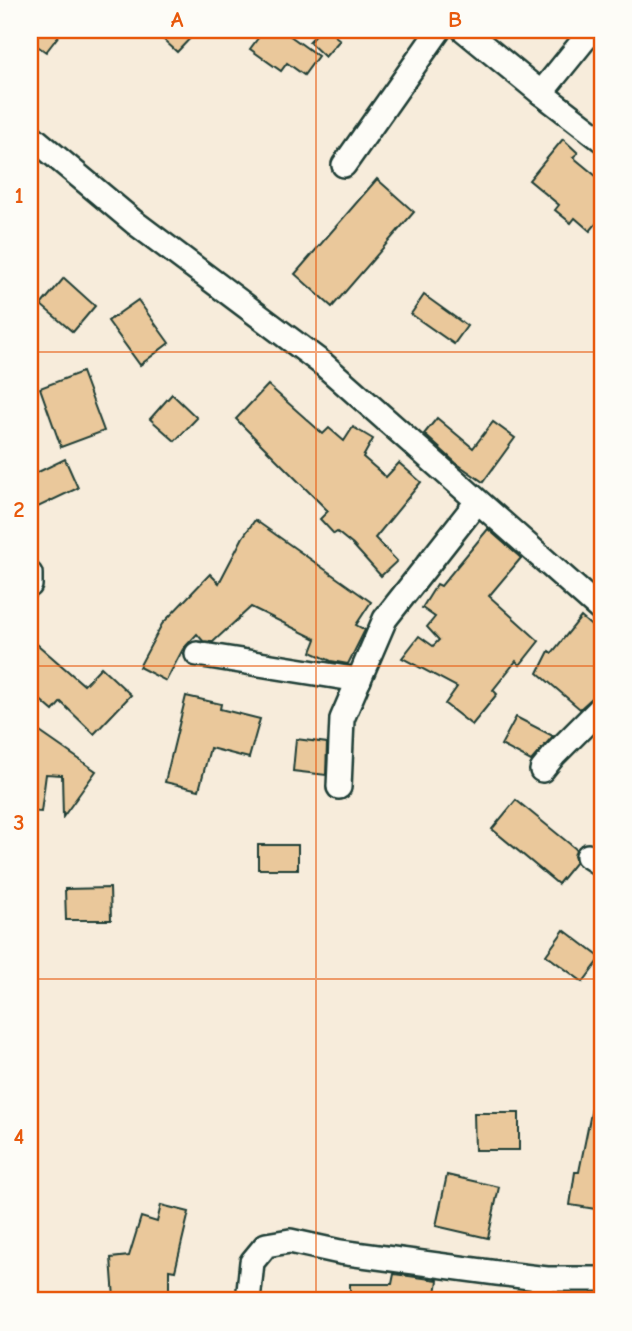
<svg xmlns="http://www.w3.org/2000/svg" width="632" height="1331" viewBox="0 0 632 1331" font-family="'Comic Neue',sans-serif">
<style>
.building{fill:#eac89b;stroke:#1f3d34;stroke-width:2}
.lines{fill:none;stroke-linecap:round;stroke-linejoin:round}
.minor-casing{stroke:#1f3d34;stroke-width:28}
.minor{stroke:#fdfcf7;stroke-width:23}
.grid{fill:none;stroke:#e8590c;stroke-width:2;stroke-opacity:0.55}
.neatline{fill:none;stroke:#e8590c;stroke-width:2.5}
.grid-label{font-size:23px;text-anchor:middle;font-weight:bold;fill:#e8590c}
</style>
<rect width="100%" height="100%" fill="#f7ecdb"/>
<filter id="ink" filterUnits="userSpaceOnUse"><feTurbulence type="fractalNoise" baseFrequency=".0143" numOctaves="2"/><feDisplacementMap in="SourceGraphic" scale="14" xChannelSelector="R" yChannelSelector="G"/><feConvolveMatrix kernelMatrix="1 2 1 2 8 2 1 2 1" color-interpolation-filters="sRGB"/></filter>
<g filter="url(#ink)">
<g class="building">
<path d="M30 30H63L46 52 30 41Z"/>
<path d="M174 30H198L177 52 164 40Z"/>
<path d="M264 30H282L318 56 304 75 287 63 281 71 250 49Z"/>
<path d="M320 30H328L340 40 325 57 309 42Z"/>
<path d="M563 139 578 153 573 157 602 181V217L590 231 575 218 571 223 555 210 559 205 529 180Z"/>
<path d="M377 179 414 212 332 307 295 274Z"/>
<path d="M64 278 95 306 73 332 41 305Z"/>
<path d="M424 295 467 326 454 344 411 314Z"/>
<path d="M138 300 169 343 140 365 108 321Z"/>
<path d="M82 372 104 431 61 447 40 388Z"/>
<path d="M268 385 323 434 329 428 344 441 353 427 373 439 363 457 386 477 399 463 421 482 375 538 397 561 381 576 353 545 337 532 334 534 320 519 328 511 236 419Z"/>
<path d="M172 394 197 418 175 441 150 419Z"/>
<path d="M437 418 473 448 493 422 515 438 483 482 456 463 424 434Z"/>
<path d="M65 459 78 488 38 507 30 489V476Z"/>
<path d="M255 520 371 602 356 625 365 630 348 664 331 661 311 652 316 639 251 607 213 642 203 641 197 634 183 649 166 681 139 667 162 624 210 574 219 583 243 537Z"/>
<path d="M488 529 521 558 489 596 539 641 520 665 516 661 493 690 497 694 472 725 445 704 457 687 402 658 419 636 433 646 439 640 427 627 435 617 422 608 437 584 441 586Z"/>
<path d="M581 617 602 635V693L593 697 580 709 538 673 549 651 552 653Z"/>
<path d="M30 638 84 685 101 667 131 695 94 734 61 702 53 711 30 691Z"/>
<path d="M186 696 221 704 220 709 260 719 249 758 210 748 199 790 165 782Z"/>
<path d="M516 717 553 736 531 761 501 745Z"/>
<path d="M37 730 96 771 63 817 62 775 46 774 41 812 30 811V740Z"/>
<path d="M296 739 327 743 326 775 293 771Z"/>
<path d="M516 800 576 849 574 856 576 862 558 884 492 829Z"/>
<rect x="258" y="845" width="40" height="24"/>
<path d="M110 888 111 920H66L65 889Z"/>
<path d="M564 930 601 958 583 982 546 955Z"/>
<path d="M594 1098 602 1099V1210L570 1205 575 1172H579Z"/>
<path d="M474 1113H519V1150H475Z"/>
<path d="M447 1175 499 1187 488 1238 436 1226Z"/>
<path d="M161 1205 189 1212 175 1271 169 1270V1297L114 1298 111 1258 129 1256 141 1217 157 1222Z"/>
<path d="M394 1274 438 1280 435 1301H350V1284H392Z"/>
</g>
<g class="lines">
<g class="minor-casing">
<g id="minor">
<path d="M464 30 541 93 602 140"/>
<path d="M541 93 592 30"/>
<path d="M30 135 134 222 323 364 602 611"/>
<path d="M344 165 439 30"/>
<path d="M30 574V585"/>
<path d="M197 654 359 680"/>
<path d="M542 770 555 754 602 707"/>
<path d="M339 787 342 719 385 619 477 502"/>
<path d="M588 856 602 865"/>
<path d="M248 1301 252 1262 266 1245 290 1241 340 1252 497 1273 547 1279H602"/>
</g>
</g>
<use href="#minor" class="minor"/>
</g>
</g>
<path class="grid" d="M316 30V1301M30 352H602M30 666H602M30 979H602"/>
<rect width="632" height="1331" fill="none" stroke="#fdfcf7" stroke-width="77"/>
<rect x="38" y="38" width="556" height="1254" class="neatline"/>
<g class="grid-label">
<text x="177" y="27">A</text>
<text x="455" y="27">B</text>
<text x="19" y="203">1</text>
<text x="19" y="517">2</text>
<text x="19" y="830">3</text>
<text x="19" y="1144">4</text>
</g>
</svg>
